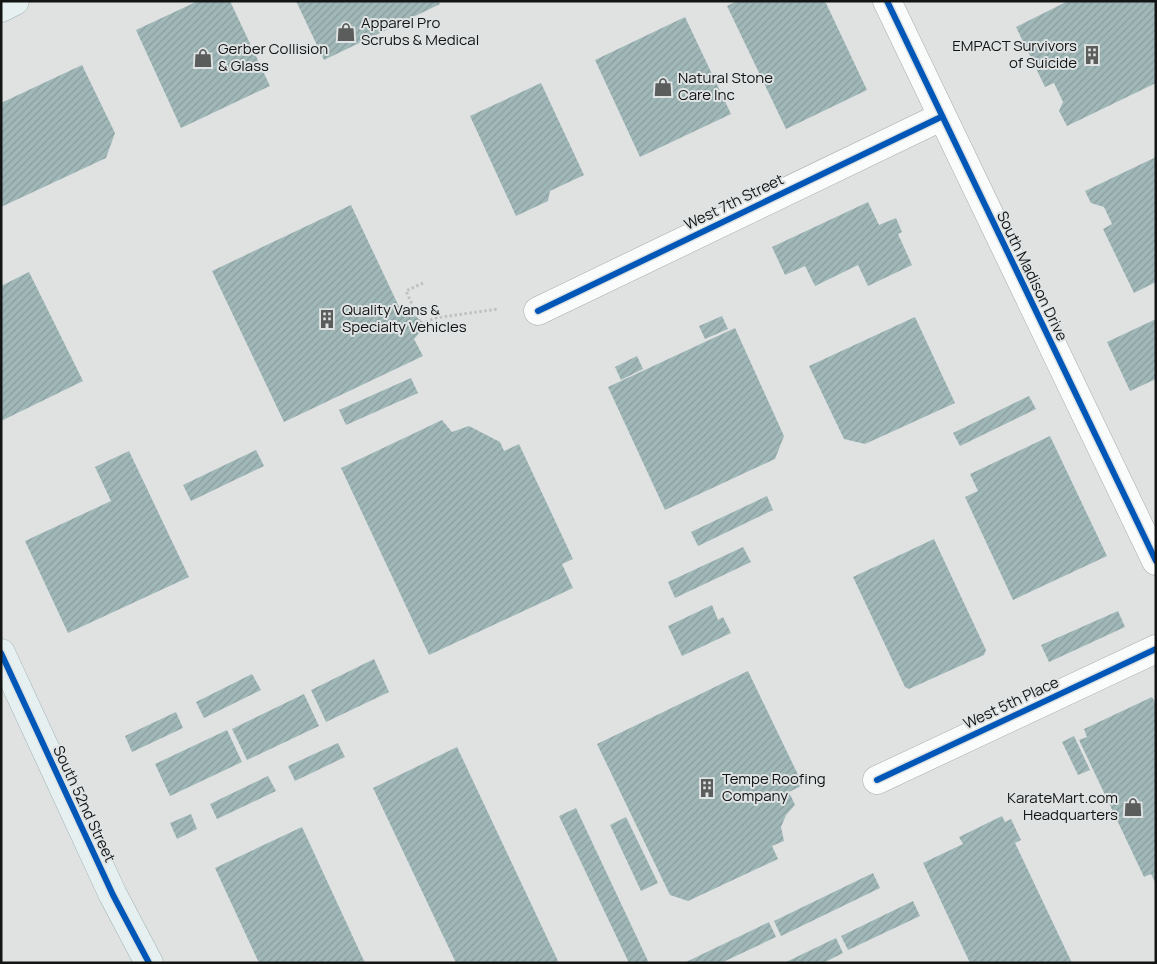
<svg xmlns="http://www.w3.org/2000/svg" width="1157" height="964" viewBox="0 0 1157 964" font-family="Manrope,sans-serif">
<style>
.building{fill:url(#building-hatch)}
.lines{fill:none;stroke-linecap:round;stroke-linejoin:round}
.minor-casing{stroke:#aaacac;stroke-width:29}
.major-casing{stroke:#a0b0b2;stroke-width:29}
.path{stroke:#c0c0c0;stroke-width:3;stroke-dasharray:2.5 2.5;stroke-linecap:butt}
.minor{stroke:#fafbfb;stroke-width:28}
.major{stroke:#e6f0f0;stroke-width:28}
.cycleway-casing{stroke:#dfe3e3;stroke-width:9}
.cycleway{stroke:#0057b8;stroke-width:6}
.labels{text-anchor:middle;stroke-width:4;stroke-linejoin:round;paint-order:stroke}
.poi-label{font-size:15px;fill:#131414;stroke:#dfe3e3;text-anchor:start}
.street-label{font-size:15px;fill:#131414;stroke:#dfe3e3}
</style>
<defs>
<pattern id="building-hatch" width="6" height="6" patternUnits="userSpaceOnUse" patternTransform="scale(1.25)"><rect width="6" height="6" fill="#a1b8b9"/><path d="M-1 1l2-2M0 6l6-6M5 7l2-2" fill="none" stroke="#8a9d9e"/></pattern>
</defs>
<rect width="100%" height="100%" fill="#e0e2e2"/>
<g class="building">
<path d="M198 1H230L270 86 181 128 136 30Z"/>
<path d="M296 1H438L440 4 324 60Z"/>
<path d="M737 1H825L867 90 786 129 727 6Z"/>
<path d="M1068 1H1156V83L1067 126 1059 111 1063 102 1054 83 1045 87 1016 27Z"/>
<path d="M685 17 731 114 640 157 595 60Z"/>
<path d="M82 65 115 133 106 158 1 207V103Z"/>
<path d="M541 83 584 175 550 191 548 201 516 216 470 116Z"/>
<path d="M1156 157V282L1134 293 1103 229 1112 224 1104 207 1091 203 1085 191Z"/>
<path d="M868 202 879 225 896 218 902 232 898 234 912 265 868 286 858 265 815 286 805 266 785 275 772 247Z"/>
<path d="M351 205 402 313 408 310 426 325 414 339 423 356 284 422 212 271Z"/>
<path d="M29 272 83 381 1 421V286Z"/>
<path d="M722 316 728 329 705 339 699 326Z"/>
<path d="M915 317 955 403 865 444 844 439 809 366Z"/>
<path d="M1156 319V379L1130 391 1107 342Z"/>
<path d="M735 328 784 436 775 459 665 510 608 387Z"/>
<path d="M637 356 643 369 621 380 615 367Z"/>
<path d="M411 378 418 393 346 425 339 410Z"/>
<path d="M1029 396 1036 409 960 446 953 433Z"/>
<path d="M442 420 452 432 469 426 500 442 504 451 519 444 573 559 562 564 573 588 429 655 341 468Z"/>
<path d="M1050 436 1107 556 1013 600 965 497 978 491 970 474Z"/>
<path d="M256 450 264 466 191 501 183 485Z"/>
<path d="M129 451 189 577 68 633 25 541 111 501 95 467Z"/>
<path d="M767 496 773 510 698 546 691 532Z"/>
<path d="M934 539 986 650 984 655 909 689 905 687 853 577Z"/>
<path d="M743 547 751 562 675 598 668 582Z"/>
<path d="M712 605 718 620 723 617 731 633 682 656 668 626Z"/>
<path d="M1118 611 1125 627 1049 662 1041 645Z"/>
<path d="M374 659 389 692 326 722 311 690Z"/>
<path d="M748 671 803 785 789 792 795 805 786 815 781 827 784 841 772 846 778 859 688 901 670 895 597 744Z"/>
<path d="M252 674 261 690 204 718 196 702Z"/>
<path d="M304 694 319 726 247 760 232 729Z"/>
<path d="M1152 697 1156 704V884L1151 874 1144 877 1079 740 1087 737 1084 729Z"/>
<path d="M176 712 183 728 132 752 125 736Z"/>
<path d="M227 730 242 762 170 796 155 764Z"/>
<path d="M1074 736 1090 770 1078 775 1062 742Z"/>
<path d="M338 743 345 757 295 781 288 766Z"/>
<path d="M457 747 559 963H456L373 788Z"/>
<path d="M268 776 276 791 217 819 210 804Z"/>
<path d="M576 808 649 963H629L559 816Z"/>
<path d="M191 814 197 829 177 839 170 823Z"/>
<path d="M1002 816 1005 822 1011 819 1021 840 1015 843 1072 963H970L923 863 963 844 959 837Z"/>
<path d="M626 817 658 883 641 891 610 825Z"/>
<path d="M302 827 365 963H259L215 868Z"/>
<path d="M873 873 880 888 781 936 774 921Z"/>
<path d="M913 901 920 916 848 950 841 936Z"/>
<path d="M769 922 776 937 721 963H684Z"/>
<path d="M836 938 843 953 823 963H784Z"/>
</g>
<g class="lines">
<g class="minor-casing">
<g id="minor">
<path d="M887 1 1156 561"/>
<path d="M538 311 941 117"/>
<path d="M877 780 1156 649"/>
</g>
</g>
<g class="major-casing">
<g id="major">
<path d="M1 8 15 1"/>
<path d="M1 653 113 895 149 963"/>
</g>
</g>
<path class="path" d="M423 283 406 291 421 324 435 318 498 309"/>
<use href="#minor" class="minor"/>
<use href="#major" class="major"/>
<g class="cycleway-casing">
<g id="cycleway">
<path d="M887 1 1156 561"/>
<path d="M538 311 941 117"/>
<path d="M1 653 113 895 149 963"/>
<path d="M877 780 1156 649"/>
</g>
</g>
<use href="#cycleway" class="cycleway"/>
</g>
<defs>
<g id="shop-bare" transform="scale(1.5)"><path d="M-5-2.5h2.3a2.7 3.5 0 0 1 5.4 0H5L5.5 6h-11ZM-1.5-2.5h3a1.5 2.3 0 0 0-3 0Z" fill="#5b5c5c" stroke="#dfe3e3" stroke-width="2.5" paint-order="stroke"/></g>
<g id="building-bare" transform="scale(1.5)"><path d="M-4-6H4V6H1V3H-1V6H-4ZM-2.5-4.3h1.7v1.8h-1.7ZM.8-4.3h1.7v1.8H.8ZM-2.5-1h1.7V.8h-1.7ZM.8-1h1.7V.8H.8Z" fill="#5b5c5c" stroke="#dfe3e3" stroke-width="2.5" paint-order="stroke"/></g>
</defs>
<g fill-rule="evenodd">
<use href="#shop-bare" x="346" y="32"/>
<use href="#building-bare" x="1092" y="55"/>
<use href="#shop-bare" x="203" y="58"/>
<use href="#shop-bare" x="663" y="87"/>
<use href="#building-bare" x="327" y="319"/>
<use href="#building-bare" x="707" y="788"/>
<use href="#shop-bare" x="1133" y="807"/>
</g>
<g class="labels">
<g class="poi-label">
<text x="361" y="28">Apparel Pro<tspan x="361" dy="17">Scrubs &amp; Medical</tspan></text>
<text x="1077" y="51" text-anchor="end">EMPACT Survivors<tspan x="1077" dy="17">of Suicide</tspan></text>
<text x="218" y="54">Gerber Collision<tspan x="218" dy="17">&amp; Glass</tspan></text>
<text x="678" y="83">Natural Stone<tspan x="678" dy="17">Care Inc</tspan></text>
<text x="342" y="315">Quality Vans &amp;<tspan x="342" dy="17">Specialty Vehicles</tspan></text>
<text x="722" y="784">Tempe Roofing<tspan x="722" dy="17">Company</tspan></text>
<text x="1118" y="803" text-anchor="end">KarateMart.com<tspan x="1118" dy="17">Headquarters</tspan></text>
</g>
<g class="street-label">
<text transform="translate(734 202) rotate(-26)" y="5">West 7th Street</text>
<text transform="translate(1032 276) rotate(64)" y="5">South Madison Drive</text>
<text transform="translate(1011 703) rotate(-25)" y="5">West 5th Place</text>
<text transform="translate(84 804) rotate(65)" y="5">South 52nd Street</text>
</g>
</g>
<rect width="1157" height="964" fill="none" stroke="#131414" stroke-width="5"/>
</svg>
